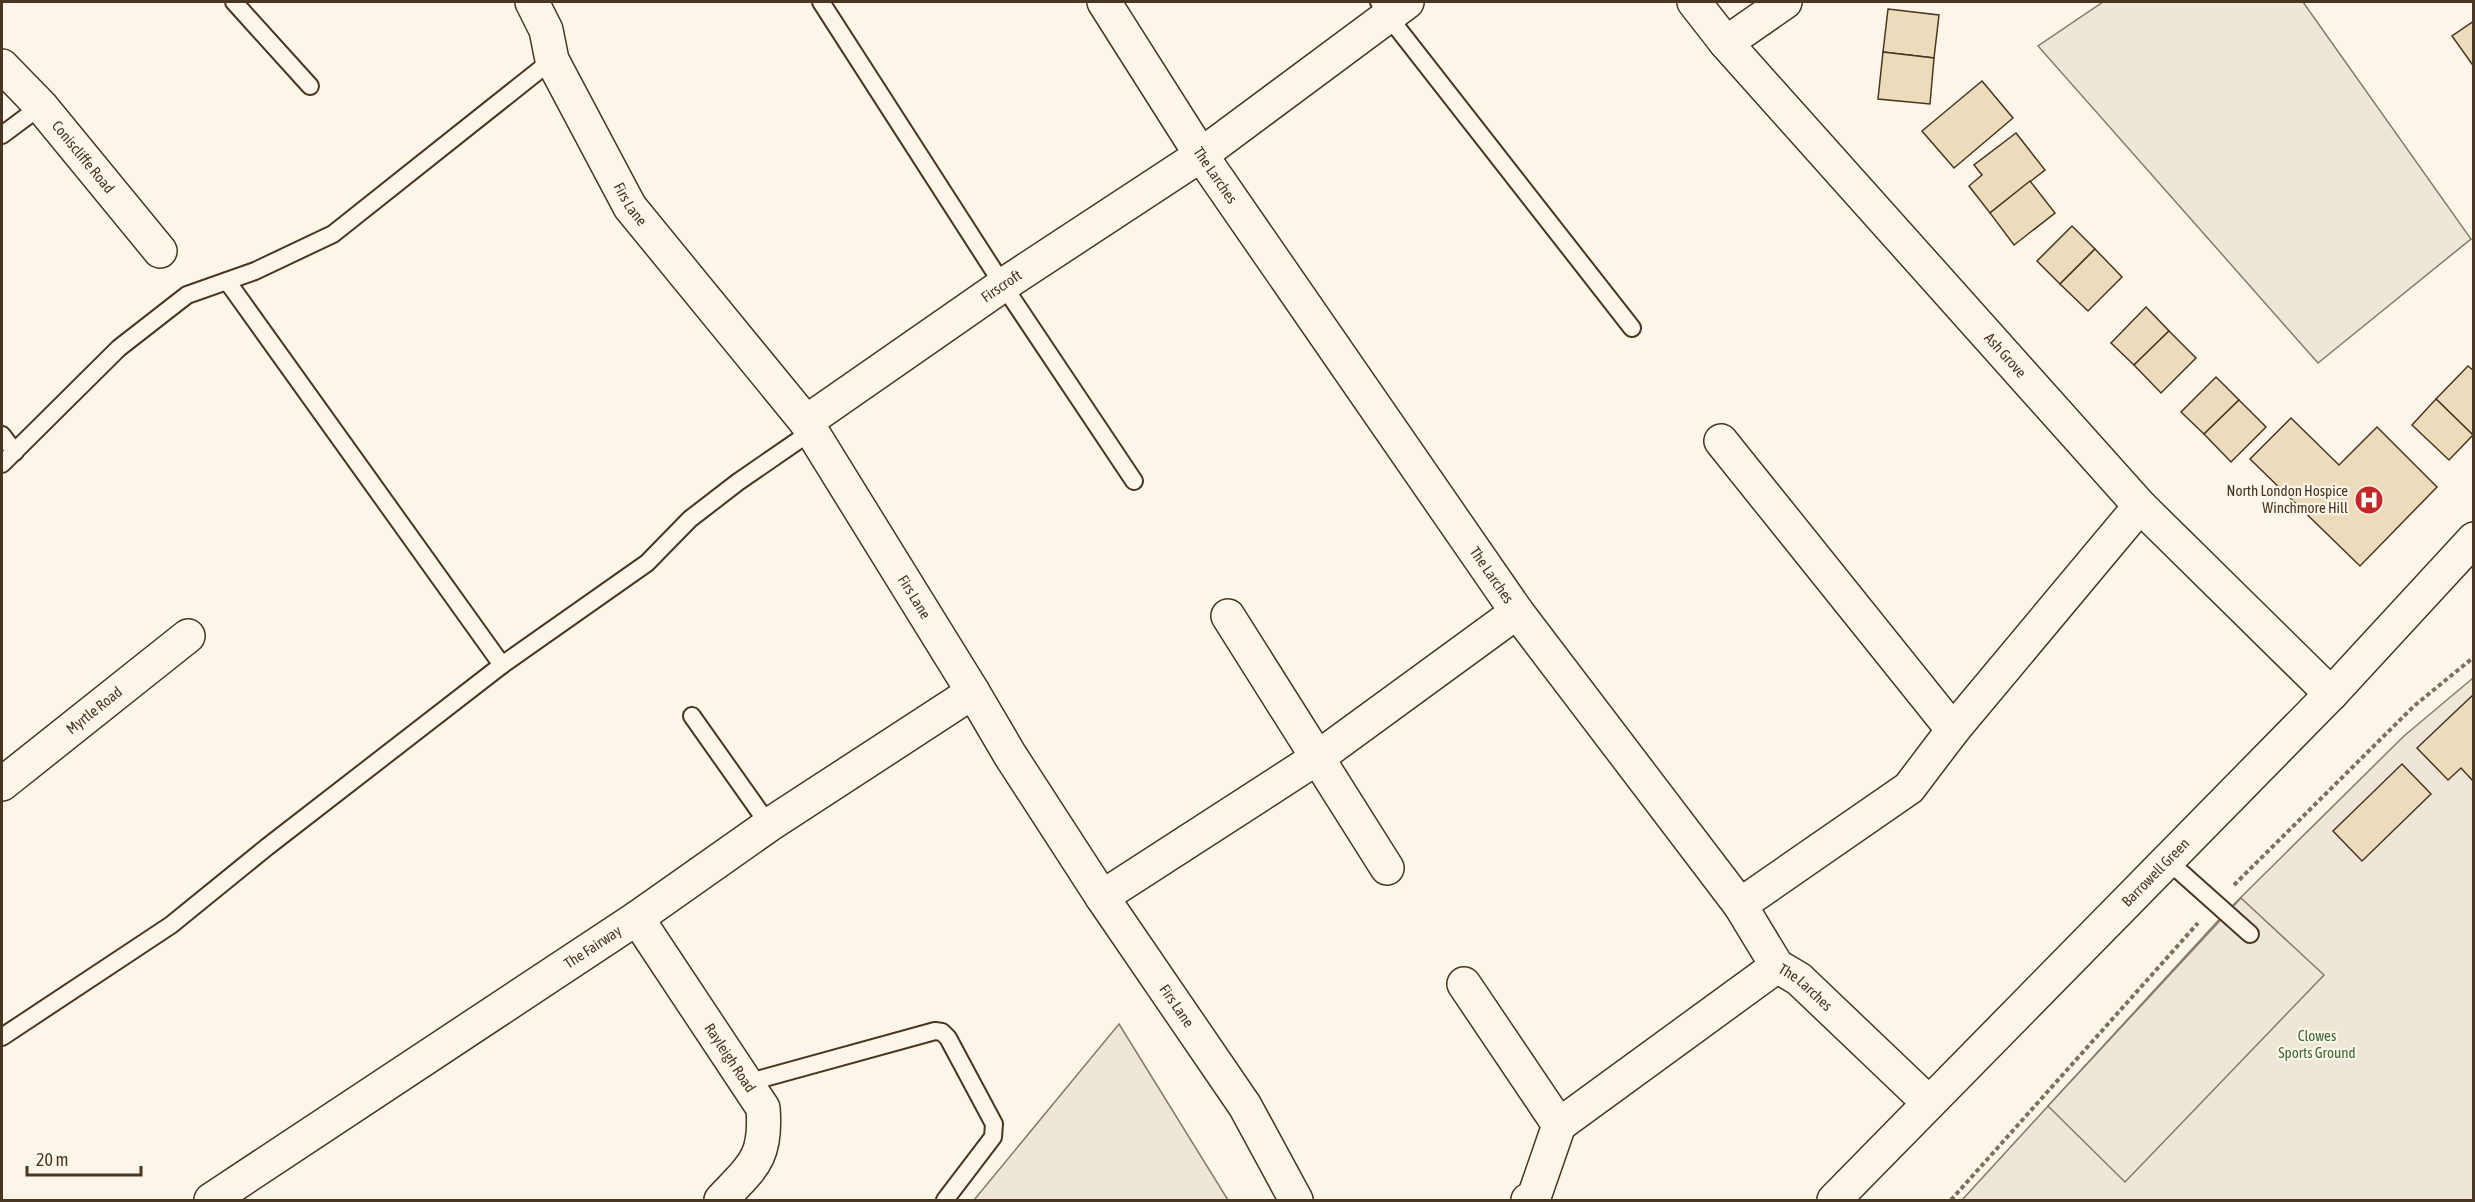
<svg xmlns="http://www.w3.org/2000/svg" width="2475" height="1202" viewBox="0 0 2475 1202" font-family="'Asap Condensed',sans-serif">
<style>
.green{fill:#ede6d9;stroke:#887966;stroke-width:1.5}
.parking{fill:#ede7d9;stroke:#887966;stroke-width:1.5}
.building{fill:#ecdcbc;stroke:#4a3520;stroke-width:1.5}
.lines{fill:none;stroke-linecap:round;stroke-linejoin:round}
.service-casing{stroke:#4a3520;stroke-width:20}
.minor-casing{stroke:#4a3520;stroke-width:36}
.tertiary-casing{stroke:#4a3520;stroke-width:36}
.path{stroke:#7f6f5c;stroke-width:4;stroke-dasharray:4.5 3;stroke-linecap:butt}
.service{stroke:#fbf6e9;stroke-width:16}
.minor{stroke:#fbf6e9;stroke-width:33}
.tertiary{stroke:#fbf6e9;stroke-width:33}
.labels{text-anchor:middle;stroke-width:4.5;stroke-linejoin:round;paint-order:stroke}
.street-label{font-size:15px;fill:#4a3520;stroke:#fbf6e9}
.poi-label{font-size:15px;fill:#4a3520;stroke:#fbf6e9;text-anchor:end}
.park-label{font-size:15px;fill:#436837;stroke:#fbf6e9}
</style>
<rect width="100%" height="100%" fill="#fbf6e9"/>
<g class="green">
<path d="M2103 2H2303L2471 239 2318 363 2038 46Z"/>
<path d="M2473 678V1200H1962L2226 912 2404 736Z"/>
<path d="M1119 1024 1228 1200H974Z"/>
</g>
<path class="parking" d="M2241 898 2324 975 2125 1182 2048 1106Z"/>
<g class="building">
<path d="M1888 9 1939 15 1934 58 1883 52Z"/>
<path d="M2474 21V63L2472 64 2452 36Z"/>
<path d="M1883 52 1934 58 1930 104 1878 99Z"/>
<path d="M1982 81 2013 118 1954 168 1922 131Z"/>
<path d="M2016 133 2045 170 1990 213 1969 186 1982 175 1974 165Z"/>
<path d="M2030 181 2055 213 2014 245 1990 213Z"/>
<path d="M2072 226 2095 249 2060 284 2037 261Z"/>
<path d="M2095 249 2122 277 2088 311 2060 284Z"/>
<path d="M2146 307 2169 331 2134 365 2111 343Z"/>
<path d="M2169 331 2196 358 2161 393 2134 365Z"/>
<path d="M2468 366 2474 371 2473 435 2436 399Z"/>
<path d="M2216 377 2239 400 2204 434 2181 412Z"/>
<path d="M2436 399 2473 435 2449 460 2412 425Z"/>
<path d="M2239 400 2266 427 2231 462 2204 434Z"/>
<path d="M2291 418 2339 465 2377 427 2437 487 2360 566 2250 459Z"/>
<path d="M2474 694V782L2461 768 2448 780 2417 748Z"/>
<path d="M2402 764 2431 794 2362 861 2333 831Z"/>
</g>
<g class="lines">
<g class="service-casing">
<g id="service">
<path d="M234 2 310 86"/>
<path d="M821 2 1003 285 1134 481"/>
<path d="M1379 2 1388 16 1632 328"/>
<path d="M2 135 41 106"/>
<path d="M227 281 502 665"/>
<path d="M2 435 15 452"/>
<path d="M2 464 119 348 187 295 255 271 333 234 552 60"/>
<path d="M692 716 769 825"/>
<path d="M2167 860 2250 934"/>
<path d="M2 1037 171 925 267 847 502 665 647 563 690 519 738 482 812 431"/>
<path d="M746 1083 935 1031 942 1032 948 1038 994 1124 993 1137 945 1200"/>
</g>
</g>
<g class="minor-casing">
<g id="minor">
<path id="s1" d="M1104 2 1201 155 1517 612 1740 905 1777 966 1799 979 1929 1103"/>
<path id="s2" d="M1694 2 1726 43 2140 506 2331 694"/>
<path d="M1726 43 1785 2"/>
<path id="s3" d="M2 66 41 106 160 251"/>
<path id="s4" d="M806 422 1003 285 1201 155 1407 2"/>
<path d="M1721 441 1953 730"/>
<path d="M1228 616 1387 868"/>
<path id="s5" d="M2 784 188 636"/>
<path d="M1102 897 1317 758 1517 612"/>
<path d="M1740 905 1909 788 1953 730 2140 506"/>
<path id="s6" d="M637 918 763 1108C767 1158 753 1166 721 1200"/>
<path d="M1464 984 1559 1125 1534 1197 1528 1200"/>
<path d="M1559 1125 1777 966"/>
<path id="s7" d="M211 1200 637 918 769 825 973 692"/>
<path id="s8" d="M1834 1200 2331 694 2474 539"/>
</g>
</g>
<g class="tertiary-casing">
<g id="tertiary">
<path id="s9" d="M532 2 546 30 552 60 630 207 806 422 973 692 1010 755 1102 897 1245 1106 1296 1200"/>
</g>
</g>
<g class="path">
<path d="M2234 885 2414 706 2474 657"/>
<path d="M1951 1200 2198 923"/>
</g>
<use href="#service" class="service"/>
<use href="#minor" class="minor"/>
<use href="#tertiary" class="tertiary"/>
</g>
<defs>
<g id="hospital-disc" transform="scale(1.5)"><circle r="9.5" fill="#c62828" stroke="#fbf6e9"/><path d="M-5-5h3v3.5h4V-5h3V5h-3V1.5h-4V5h-3Z" fill="#fff"/></g>
</defs>
<g fill-rule="evenodd">
<use href="#hospital-disc" x="2369" y="500"/>
</g>
<g class="labels">
<g class="street-label">
<text dy="5" stroke="none"><textPath href="#s3" startOffset="122">Coniscliffe Road</textPath></text>
<text dy="5" stroke="none"><textPath href="#s1" startOffset="206">The Larches</textPath></text>
<text dy="5" stroke="none"><textPath href="#s9" startOffset="226">Firs Lane</textPath></text>
<text dy="5" stroke="none"><textPath href="#s4" startOffset="238">Firscroft</textPath></text>
<text dy="5" stroke="none"><textPath href="#s2" startOffset="471">Ash Grove</textPath></text>
<text dy="5" stroke="none"><textPath href="#s1" startOffset="692">The Larches</textPath></text>
<text dy="5" stroke="none"><textPath href="#s9" startOffset="712">Firs Lane</textPath></text>
<text dy="5" stroke="none"><textPath href="#s5" startOffset="118">Myrtle Road</textPath></text>
<text dy="5" stroke="none"><textPath href="#s8" startOffset="459">Barrowell Green</textPath></text>
<text dy="5" stroke="none"><textPath href="#s7" startOffset="458">The Fairway</textPath></text>
<text dy="5" stroke="none"><textPath href="#s1" startOffset="1212">The Larches</textPath></text>
<text dy="5" stroke="none"><textPath href="#s9" startOffset="1198">Firs Lane</textPath></text>
<text dy="5" stroke="none"><textPath href="#s6" startOffset="168">Rayleigh Road</textPath></text>
</g>
<g class="poi-label">
<text x="2348" y="496">North London Hospice<tspan x="2348" dy="17">Winchmore Hill</tspan></text>
</g>
<g class="park-label">
<text x="2317" y="1041">Clowes<tspan x="2317" dy="17">Sports Ground</tspan></text>
</g>
</g>
<rect width="2475" height="1202" fill="none" stroke="#4a3520" stroke-width="6"/>
<path d="M27 1166v9h114v-9" fill="none" stroke="#4a3520" stroke-width="3"/>
<text x="36" y="1166" font-size="18" fill="#4a3520" stroke="#fbf6e9" stroke-width="4.5" paint-order="stroke">20 m</text>
</svg>
